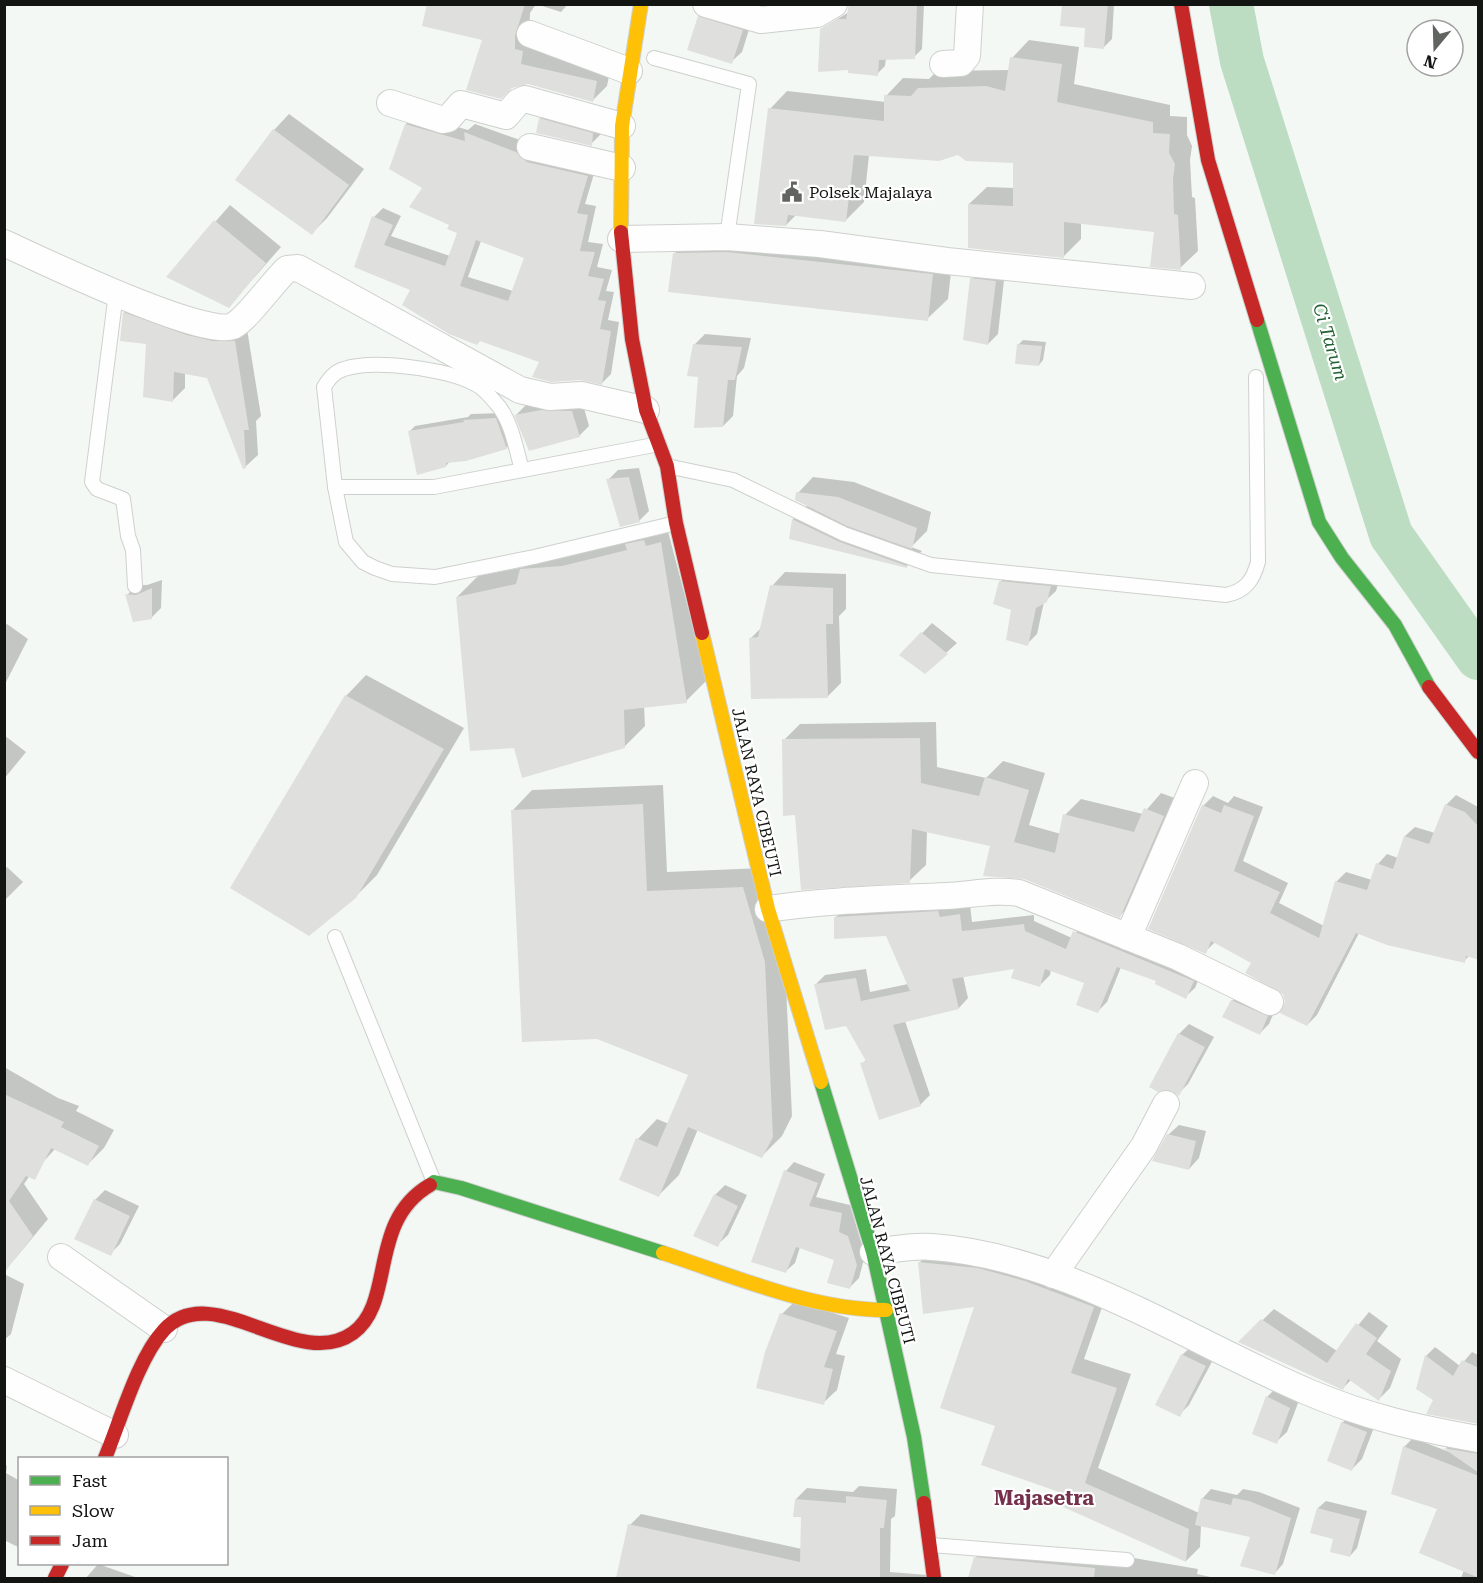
<svg xmlns="http://www.w3.org/2000/svg" width="1483" height="1583" viewBox="0 0 1483 1583" font-family="'Roboto Serif',serif">
<style>
.shadow{fill:#0003;fill-rule:evenodd}
.lines{fill:none;stroke-linecap:round;stroke-linejoin:round}
.river{stroke:#bdddc3;stroke-width:44}
.building{fill:#dfdfde;fill-rule:evenodd}
.lane-casing{stroke:#ced0ce;stroke-width:16}
.street-casing{stroke:#ced0ce;stroke-width:28}
.fast-casing{stroke:#ced0ce;stroke-width:16}
.slow-casing{stroke:#ced0ce;stroke-width:16}
.jam-casing{stroke:#ced0ce;stroke-width:16}
.lane{stroke:#fdfefd;stroke-width:14}
.street{stroke:#fdfefd;stroke-width:26}
.fast{stroke:#4caf50;stroke-width:14}
.slow{stroke:#ffc107;stroke-width:14}
.jam{stroke:#c62828;stroke-width:14}
.labels{text-anchor:middle;stroke-width:4.5;stroke-linejoin:round;paint-order:stroke}
.poi-label{font-size:16px;fill:#131513;stroke:#fff;text-anchor:start}
.street-label{font-size:16px;fill:#131513;stroke:#fff}
.water-label{font-size:18px;font-style:italic;fill:#226133;stroke:#fff}
.quarter-label{font-size:20px;font-weight:bold;fill:#75314b;stroke:#fff}
</style>
<rect width="100%" height="100%" fill="#f4f8f4"/>
<g class="shadow">
<path d="M429 4H536L530 13 529 35 537 37 535 50 611 66 607 86 592 101 528 83 484 39Z"/>
<path d="M536 4H568L561 12Z"/>
<path d="M850 4H924L922 49 914 57 886 58 885 66 877 74 821 29 854 9Z"/>
<path d="M1063 4H1114L1112 39 1104 47Z"/>
<path d="M709 7 752 20 742 52 731 62 699 17Z"/>
<path d="M1029 40 1079 47 1074 84 1170 105V116L1187 117V135L1192 146 1190 160 1192 197 1195 198 1198 251 1180 268 1155 231 1081 223V239L1064 256 969 204 987 187 1014 188V162L958 153 869 155 864 202 846 220 797 214 786 225 770 109 787 91 886 102V96L903 78 929 79 937 71 1010 70 1012 58Z"/>
<path d="M550 109 602 123 601 134 591 144 540 119Z"/>
<path d="M289 114 364 169 327 218 312 233 274 130Z"/>
<path d="M415 115 468 130 475 124 596 167 585 204 596 206 588 242 603 244 597 267 612 270 606 291 614 292 608 320 619 322 611 374 602 383 481 339 412 289 356 266 374 217 383 208 401 216 391 236 450 256 459 232 424 188 406 124ZM481 241 526 257 513 291 468 277Z"/>
<path d="M230 205 281 247 229 306 168 276Z"/>
<path d="M695 233 953 254 948 299 927 319 674 254Z"/>
<path d="M982 269 1005 271 998 334 988 344 972 279Z"/>
<path d="M136 301 247 329 261 416 256 421 258 455 245 467 208 377 185 372V388L173 400 147 342 124 313Z"/>
<path d="M705 334 751 338 744 368 737 376 733 416 723 426 700 376 695 344Z"/>
<path d="M1023 340 1046 342 1043 360 1039 365 1018 345Z"/>
<path d="M553 401H582L589 426 579 436 516 415 526 405Z"/>
<path d="M502 413 513 442 506 448 450 461 446 466 409 432 415 426 468 417 471 414Z"/>
<path d="M639 468 649 511 639 521 608 480 618 470Z"/>
<path d="M813 477 854 482 931 512 927 531 911 547 922 551 906 567 790 538 793 519 808 505 798 493Z"/>
<path d="M665 520 707 680 686 701 644 706 645 726 624 747H515L457 597 478 576 524 567 542 549Z"/>
<path d="M1010 571 1060 577 1056 591 1044 602 1037 634 1027 644 1000 582Z"/>
<path d="M785 572 846 574V609L839 616 841 683 827 697 751 638 762 627 772 586Z"/>
<path d="M162 580 161 608 151 618 127 595 137 585H147Z"/>
<path d="M932 623 957 643 925 672 901 655Z"/>
<path d="M7 624 28 639 4 686V626Z"/>
<path d="M366 675 464 728 377 875 355 897 346 696Z"/>
<path d="M936 722 937 767 986 778 1003 761 1045 773 1029 825 1061 834 1065 815 1081 799 1143 814 1161 793 1180 800 1136 899 1120 916 992 845 927 831 926 865 909 881 797 814 784 740 800 724Z"/>
<path d="M4 735 26 752 4 779Z"/>
<path d="M663 785 667 872 763 868 784 942 792 1116 782 1136 762 1156 698 1129 679 1175 659 1195 638 1139 657 1119 669 1124 690 1074 513 810 532 790Z"/>
<path d="M1456 795 1478 807V958L1470 955 1464 961 1359 933 1317 1015 1307 1025 1287 1002 1284 993 1253 962 1215 942 1205 952 1203 806 1213 796 1228 803 1234 796 1263 807 1243 861 1288 883 1279 903 1324 926 1336 882 1346 872 1372 880 1378 864 1387 854 1398 858 1405 836 1415 827 1435 833 1446 805Z"/>
<path d="M7 867 23 882 4 901V870Z"/>
<path d="M970 905 972 922 1034 915V921L1072 938 1084 922 1202 971 1195 988 1185 997 1158 980 1121 967 1107 1002 1097 1012 1086 982 1051 969 1050 975 1040 985 1016 967 963 976 968 998 959 1008 905 1021 930 1095 920 1105 862 1064 867 1059 847 1024 816 984 825 975 866 969 870 992 908 984 887 934 836 917 846 908Z"/>
<path d="M1241 992 1276 1008 1269 1024 1260 1033 1224 1016 1232 1001Z"/>
<path d="M1189 1024 1214 1037 1188 1084 1178 1094 1173 1089 1179 1034Z"/>
<path d="M4 1067 58 1098 79 1106 76 1111 114 1130 104 1148 88 1164 56 1148 44 1161 41 1159 24 1184 48 1219 14 1260 4 1253Z"/>
<path d="M1179 1125 1206 1131 1199 1158 1189 1169 1168 1135Z"/>
<path d="M794 1162 825 1174 816 1197 850 1205 865 1255 859 1278 850 1287 836 1259 800 1247 795 1263 786 1271V1171Z"/>
<path d="M725 1185 747 1195 728 1235 717 1245 715 1195Z"/>
<path d="M105 1190 139 1206 120 1244 110 1254 95 1200Z"/>
<path d="M934 1248 1107 1293 1084 1359 1131 1374 1098 1468 1199 1513 1202 1499 1211 1489 1237 1495 1243 1489 1259 1492 1300 1508 1283 1564 1274 1574 1252 1536 1201 1525 1200 1547 1186 1561 1066 1493 997 1425 976 1305 920 1262Z"/>
<path d="M4 1274 24 1284 11 1334 4 1340Z"/>
<path d="M795 1301 849 1318 836 1354 845 1356 837 1390 823 1403 782 1314Z"/>
<path d="M1274 1309 1337 1351 1369 1312 1388 1326 1377 1341 1401 1359 1390 1388 1379 1399 1352 1379 1343 1388 1240 1342Z"/>
<path d="M1193 1345 1215 1356 1189 1405 1179 1415 1182 1355Z"/>
<path d="M1435 1347 1460 1366 1472 1352 1478 1355V1422L1418 1388 1426 1356Z"/>
<path d="M1277 1387 1300 1398 1287 1432 1276 1442 1267 1397Z"/>
<path d="M1353 1413 1376 1422 1362 1459 1352 1469 1342 1423Z"/>
<path d="M1413 1438 1452 1453 1446 1448 1454 1439 1478 1443V1578H1461L1464 1570 1439 1508 1404 1447Z"/>
<path d="M4 1464 7 1466 6 1473 20 1481V1548L4 1540Z"/>
<path d="M859 1486 897 1489 895 1516 891 1519 890 1572 927 1575 926 1578H759L742 1575 741 1578H617L630 1525 641 1514 802 1549V1516L796 1499 807 1488 853 1492Z"/>
<path d="M1326 1501 1367 1511 1357 1548 1350 1556 1318 1508Z"/>
<path d="M990 1543 1093 1551 1198 1569 1197 1574 1215 1578H969L975 1558Z"/>
<path d="M98 1564 138 1578H86Z"/>
</g>
<g class="lines">
<path class="river" d="M1231 4 1242 61 1391 535 1478 658"/>
</g>
<g class="building">
<path d="M427 4H525L515 36V49L523 51 521 64 597 81 593 102 528 84 512 88 501 99 466 90 482 40 422 26Z"/>
<path d="M849 4 917 5 915 59 879 60 878 76 848 73V70L818 72 820 29 838 19H846Z"/>
<path d="M1062 4H1108L1104 49 1084 47 1085 28 1060 26Z"/>
<path d="M698 16 743 30 732 64 687 50Z"/>
<path d="M1010 57 1062 64 1057 102 1153 122V133L1170 134 1169 153 1175 164 1173 179 1174 214 1178 215 1181 270 1150 267 1154 232 1064 222V258L968 248V204L1013 206V163L966 161 958 155 939 161 854 155 846 222 788 215 786 226 754 224 768 108 884 121V95L911 96 918 88 986 86 1005 91Z"/>
<path d="M539 118 593 133 592 146 536 133Z"/>
<path d="M405 124 465 141 464 132 516 152 527 162 588 176 577 213 588 215 580 251 595 252 588 276 604 279 598 300 606 301 600 329 611 331 602 385 580 380 551 382 532 377 539 362 480 341 477 345 449 334 402 305 410 290 354 267 372 216 393 225 384 245 445 266 457 233 447 229 449 225 409 207 422 188 389 169ZM476 240 524 258 508 301 460 286Z"/>
<path d="M273 129 349 185 312 235 235 180Z"/>
<path d="M214 220 266 263 229 308 166 277Z"/>
<path d="M727 252 933 274 928 321 668 292 673 253Z"/>
<path d="M970 278 996 281 988 345 963 340Z"/>
<path d="M123 312 187 335 213 341H235L249 430H244L246 468 243 469 207 378 174 372 173 402 143 397 146 344 120 341Z"/>
<path d="M693 344 742 347 735 380H728L723 427 694 428 698 377 687 376Z"/>
<path d="M1017 344 1042 346 1039 366 1015 364Z"/>
<path d="M572 411 580 437 529 451 514 415 541 410Z"/>
<path d="M496 418 507 449 466 461 446 463V467L417 475 408 431 464 422 463 420Z"/>
<path d="M629 477 640 522 620 527 606 479Z"/>
<path d="M796 492 838 497 917 528 912 549 847 526 795 500Z"/>
<path d="M792 519 840 542 907 566V568L789 539Z"/>
<path d="M644 540 646 546 661 542 687 703 624 710 625 748 522 778 514 748 470 751 456 597 516 584 520 569 562 566 627 550 625 544Z"/>
<path d="M999 581 1051 586 1047 602 1036 608 1028 646 1006 640 1011 610 993 604Z"/>
<path d="M770 585 833 588V624H826L828 698 751 699 749 638 758 637Z"/>
<path d="M152 588V619L133 622 125 594 136 595Z"/>
<path d="M921 632 948 654 925 674 899 655Z"/>
<path d="M345 695 444 749 356 898 309 936 230 888Z"/>
<path d="M920 738 921 783 979 796 985 777 1029 790 1014 842 1055 853 1063 814 1134 832 1144 808 1164 816 1120 918 1024 879 983 876 990 846 912 829 910 883 801 890 795 815 783 816 782 739Z"/>
<path d="M643 804 647 891 743 887 765 962 773 1137 762 1158 688 1127 659 1197 619 1180 636 1138 657 1147 688 1075 597 1039 522 1042 511 810Z"/>
<path d="M1445 804 1465 812 1479 827V960L1466 956 1465 963 1387 945 1356 933 1307 1026 1280 1013 1285 1002 1283 994 1245 973 1251 963 1211 941 1206 954 1148 929 1202 805 1221 813 1224 805 1254 816 1234 871 1280 892 1270 913 1319 938 1335 881 1367 890 1376 863 1393 869 1404 836 1429 844Z"/>
<path d="M938 911 940 917 960 914 962 931 1024 924 1025 931 1066 949 1073 931 1194 981 1186 999 1155 984 1156 981 1117 967 1098 1013 1076 1005 1084 983 1045 969 1040 987 1011 978 1014 969 952 979 959 1009 893 1025 921 1106 879 1120 860 1063 866 1061 846 1026 825 1030 814 984 856 978 861 1001 910 991 886 936 834 939V917Z"/>
<path d="M1231 1000 1268 1016 1260 1035 1222 1017Z"/>
<path d="M1178 1033 1205 1047 1179 1096 1172 1091 1158 1092 1149 1087Z"/>
<path d="M4 1094 64 1122 61 1127 99 1146 88 1166 51 1148 35 1180 26 1176 9 1201 33 1236 4 1273Z"/>
<path d="M1167 1134 1196 1141 1189 1170 1152 1161Z"/>
<path d="M784 1170 818 1183 809 1206 842 1213 839 1232 848 1236 857 1265 850 1289 827 1283 834 1260 796 1247 786 1273 751 1262Z"/>
<path d="M714 1194 738 1206 718 1247 693 1236Z"/>
<path d="M94 1199 130 1216 111 1256 74 1239Z"/>
<path d="M918 1262 978 1268 1025 1281 1094 1307 1071 1373 1117 1388 1085 1483 1189 1529 1186 1562 1061 1506 1065 1494 981 1465 995 1426 940 1408 974 1307 923 1314Z"/>
<path d="M780 1313 837 1331 824 1367 833 1369 824 1405 756 1388 765 1352Z"/>
<path d="M1261 1319 1327 1363 1356 1323 1377 1338 1366 1354 1391 1371 1379 1401 1348 1379 1343 1390 1238 1342Z"/>
<path d="M1181 1354 1206 1366 1180 1417 1155 1405Z"/>
<path d="M1425 1355 1453 1376 1462 1360 1479 1368V1424L1426 1414 1433 1400 1416 1389Z"/>
<path d="M1266 1396 1290 1408 1277 1444 1252 1434Z"/>
<path d="M1341 1422 1367 1432 1352 1471 1327 1461Z"/>
<path d="M1403 1446 1479 1476V1578L1419 1553 1437 1509 1391 1494Z"/>
<path d="M1443 1448 1479 1454V1473Z"/>
<path d="M846 1496 887 1500 884 1528H880V1578H616L628 1524 800 1562 801 1517H793L795 1499 846 1503Z"/>
<path d="M1201 1498 1231 1505 1233 1498 1249 1501 1291 1518 1275 1575 1240 1566 1250 1537 1195 1525Z"/>
<path d="M1317 1508 1360 1519 1350 1557 1330 1552 1333 1539 1310 1533Z"/>
<path d="M974 1557 1095 1568 1094 1578H968Z"/>
</g>
<g class="lines">
<g class="lane-casing">
<g id="lane">
<path d="M654 58 749 84 727 237"/>
<path d="M116 293 92 482 97 489 123 499 128 536 133 550 135 586"/>
<path d="M667 466 733 480 844 534 931 565 1226 595C1246 591 1253 580 1258 562L1256 377"/>
<path d="M522 470C516 449 511 418 495 402 490 396 482 387 475 384 447 369 374 359 344 369 334 372 329 379 324 387L335 487 346 542 363 562 375 568 392 574 435 577 534 557 676 523"/>
<path d="M335 487H434L659 444"/>
<path d="M335 937 434 1182"/>
<path d="M931 1545 1127 1560"/>
</g>
</g>
<g class="street-casing">
<g id="street">
<path d="M706 4 761 20 817 14 834 4"/>
<path d="M530 34 629 71"/>
<path d="M943 64 961 63 967 56 970 4"/>
<path d="M390 103 443 120 448 119 461 104 506 116 518 102 525 99 622 126"/>
<path d="M530 147 622 168"/>
<path d="M621 239 727 237 820 244 947 261 1192 286"/>
<path d="M4 243C39 259 205 339 233 326 247 319 273 282 287 269L298 268 520 390 550 397 581 395 646 410"/>
<path d="M768 909C828 900 886 899 946 896 971 895 994 889 1019 893L1178 957 1270 1002"/>
<path d="M1128 937 1195 783"/>
<path d="M873 1252C891 1250 913 1245 932 1247 1063 1256 1189 1341 1308 1392 1367 1417 1416 1428 1478 1439"/>
<path d="M61 1257 164 1329"/>
<path d="M1053 1275 1144 1146 1166 1104"/>
<path d="M4 1380 115 1435"/>
</g>
</g>
<g class="fast-casing">
<g id="fast">
<path d="M1257 320 1319 522 1342 558 1395 625 1429 687"/>
<path d="M821 1082 873 1252 914 1437 924 1503"/>
<path d="M430 1185 434 1182 461 1188 663 1253"/>
</g>
</g>
<g class="slow-casing">
<g id="slow">
<path d="M621 232 622 126 641 4"/>
<path d="M702 633 768 909 821 1082"/>
<path d="M663 1253C734 1276 811 1310 886 1310"/>
</g>
</g>
<g class="jam-casing">
<g id="jam">
<path d="M1181 4 1208 160 1257 320"/>
<path d="M621 232 632 339 646 410 667 466 676 523 702 633"/>
<path d="M1429 687 1478 752"/>
<path d="M105 1458C120 1422 138 1358 164 1330 213 1277 297 1373 353 1333 396 1302 367 1222 430 1185"/>
<path d="M924 1503 934 1578"/>
<path d="M55 1578 62 1564"/>
</g>
</g>
<use href="#lane" class="lane"/>
<use href="#street" class="street"/>
<use href="#fast" class="fast"/>
<use href="#slow" class="slow"/>
<use href="#jam" class="jam"/>
</g>
<defs>
<g id="civic-bare" transform="scale(1.62)"><path d="M-.6-6.5H3V-4.5H.6V-3L4-1V1h2V6H-6V1h2V-1L-.6-3ZM-1.2 2.5V6h2.4V2.5Z" fill="#626462" stroke="#fff" stroke-width="2.5" paint-order="stroke"/></g>
</defs>
<g fill-rule="evenodd">
<use href="#civic-bare" x="792" y="192"/>
</g>
<g class="labels">
<g class="poi-label">
<text x="809" y="198">Polsek Majalaya</text>
</g>
<g class="street-label">
<text transform="translate(757 792) rotate(77)" y="6">JALAN RAYA CIBEUTI</text>
<text transform="translate(888 1260) rotate(75)" y="6">JALAN RAYA CIBEUTI</text>
</g>
<g class="water-label">
<text transform="translate(1330 342) rotate(73)" y="6">Ci Tarum</text>
</g>
<g class="quarter-label">
<text x="1044" y="1505">Majasetra</text>
</g>
</g>
<rect width="1483" height="1583" fill="none" stroke="#131513" stroke-width="12"/>
<rect x="18" y="1457" width="210" height="108" fill="#ffffff" stroke="#a1a1a1" stroke-width="1.5"/>
<rect x="30" y="1476" width="30" height="9" fill="#4caf50" stroke="#a1a1a1" stroke-width="1.5"/>
<text x="72" y="1487" font-size="18" fill="#131513">Fast</text>
<rect x="30" y="1506" width="30" height="9" fill="#ffc107" stroke="#a1a1a1" stroke-width="1.5"/>
<text x="72" y="1517" font-size="18" fill="#131513">Slow</text>
<rect x="30" y="1536" width="30" height="9" fill="#c62828" stroke="#a1a1a1" stroke-width="1.5"/>
<text x="72" y="1547" font-size="18" fill="#131513">Jam</text>
<g transform="translate(1435 48) rotate(199)"><circle r="28" fill="#ffffff" stroke="#a1a1a1" stroke-width="1.5"/>
<path d="M0-4.5L10 22L0 15L-10 22Z" fill="#626462"/>
<text y="-9" font-size="16" font-weight="bold" text-anchor="middle" fill="#131513">N</text>
</g>
</svg>
